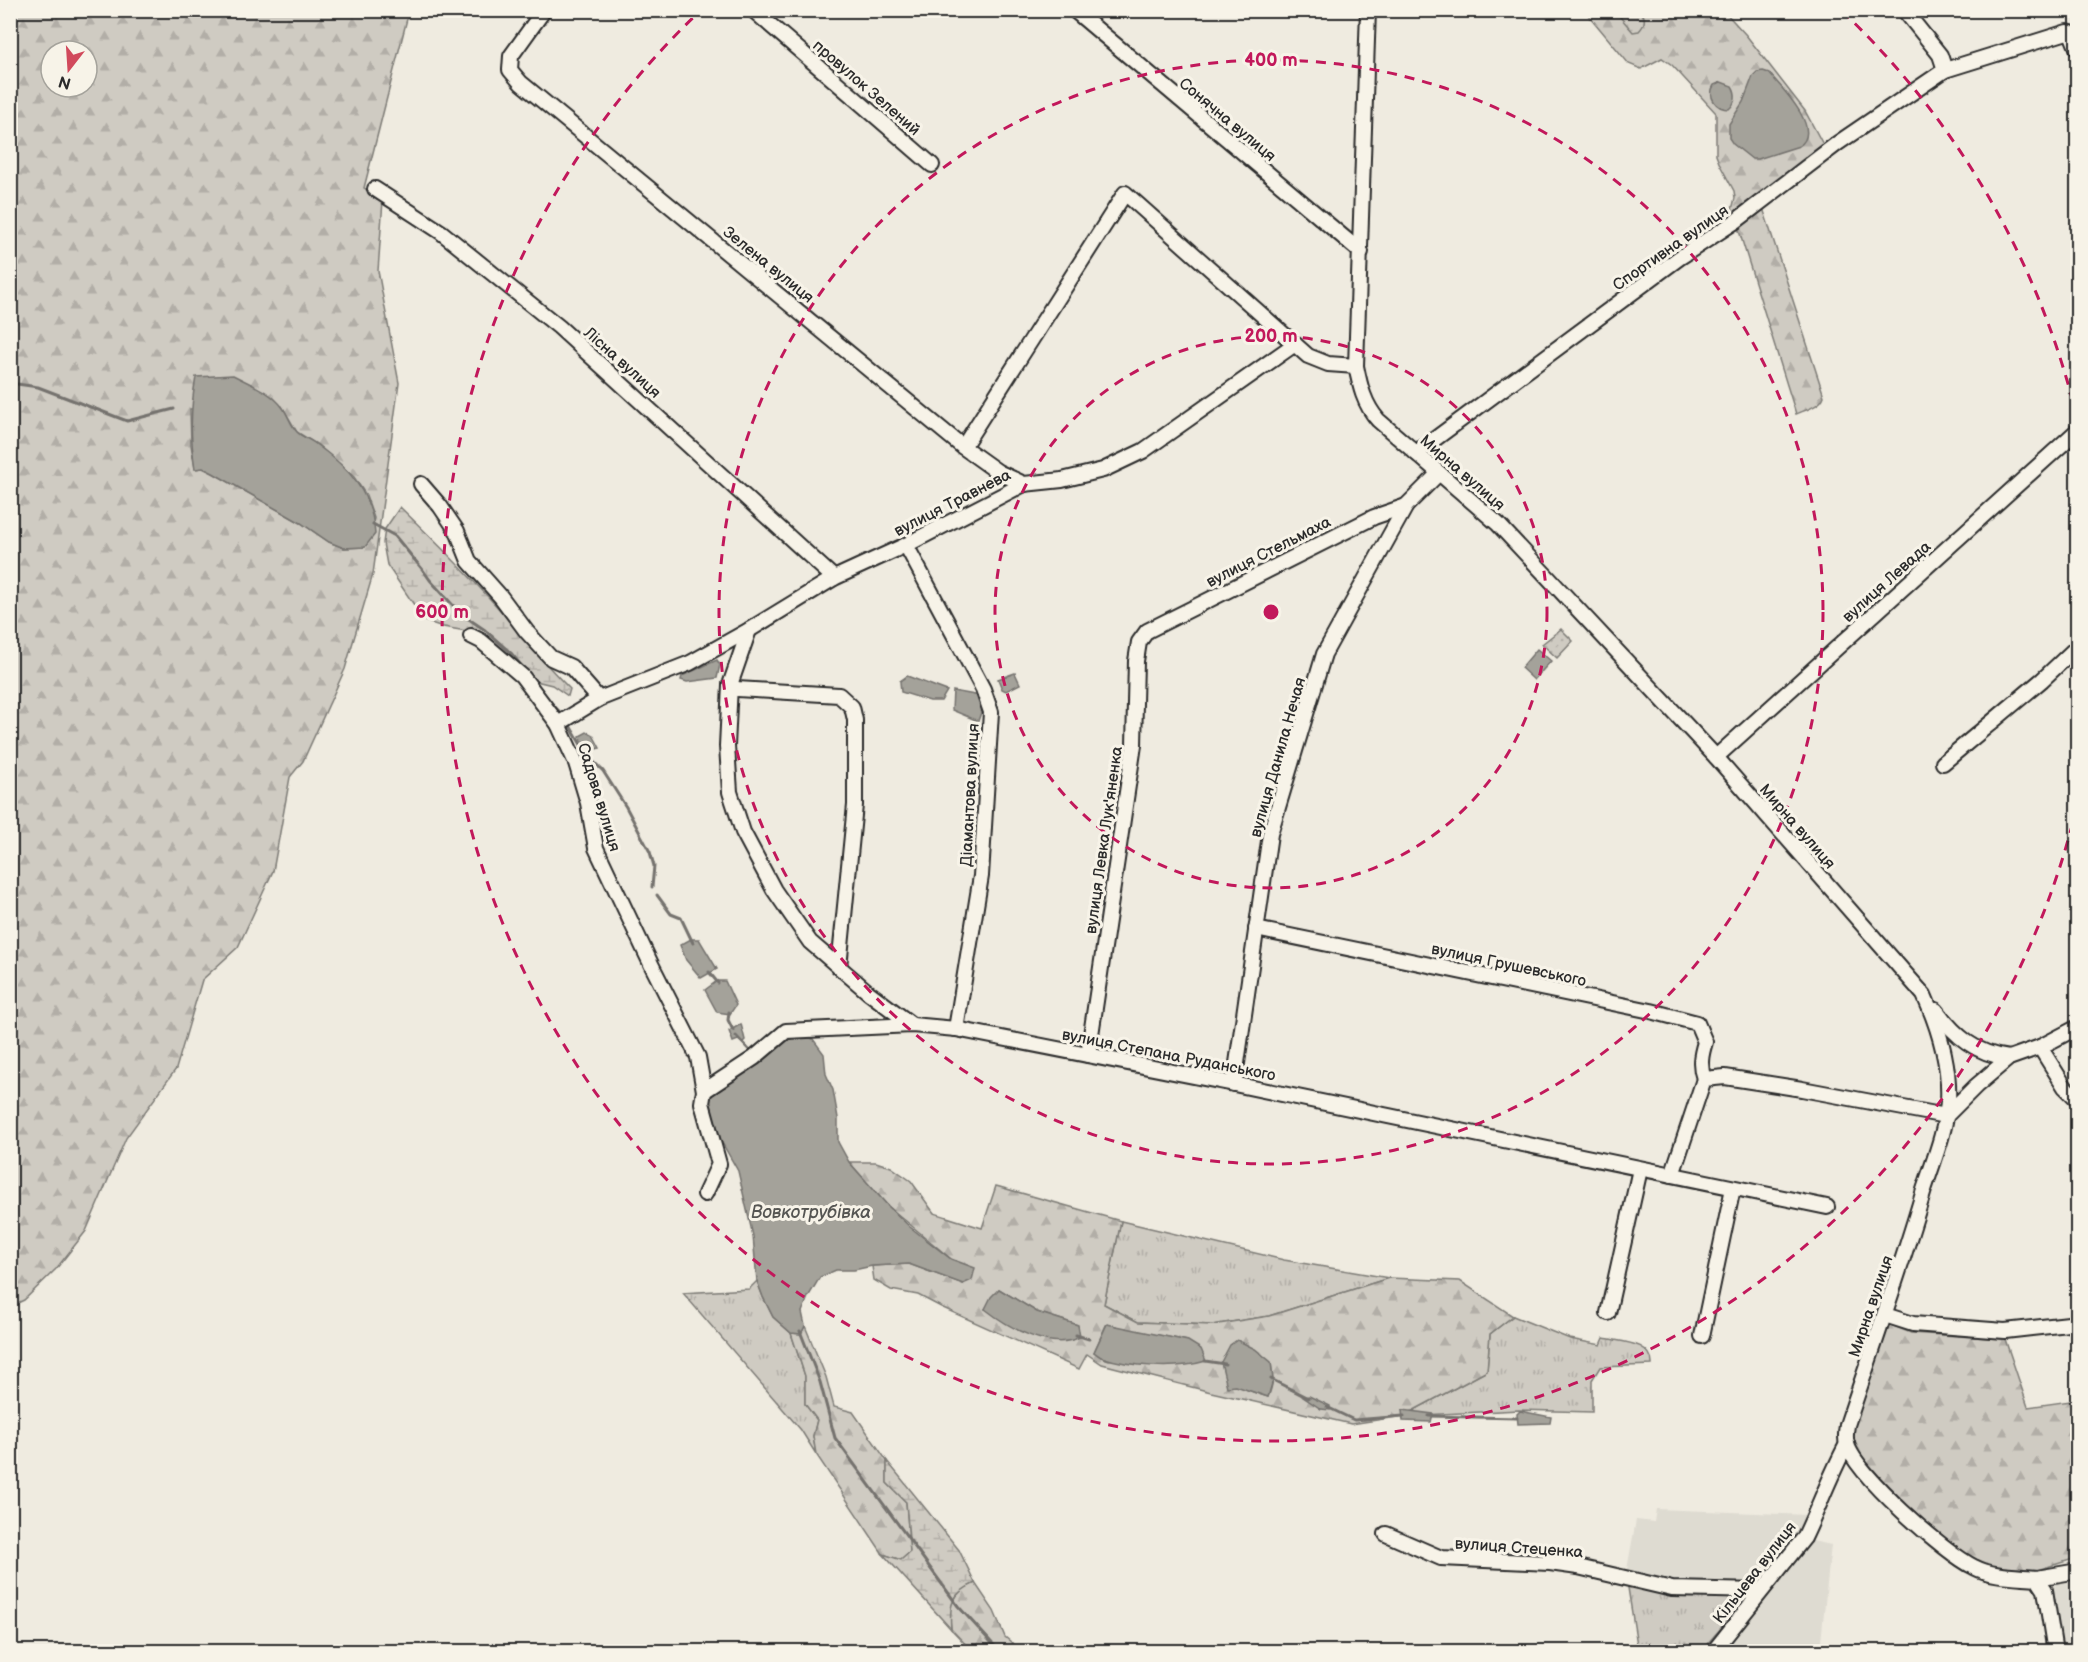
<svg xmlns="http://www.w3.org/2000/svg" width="2088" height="1662" viewBox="0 0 2088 1662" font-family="'Balsamiq Sans',sans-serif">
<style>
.built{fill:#dedbd1}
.grass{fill:url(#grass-tufts);stroke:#7d7b76;stroke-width:1.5}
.forest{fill:url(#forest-firs);stroke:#7d7b76;stroke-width:1.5;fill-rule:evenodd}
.wetland{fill:url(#wetland-marsh);stroke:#7d7b76;stroke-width:1.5}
.park{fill:url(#park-dots);stroke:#7d7b76;stroke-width:1.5}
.water{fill:#a4a29a;stroke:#74726e;stroke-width:1.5}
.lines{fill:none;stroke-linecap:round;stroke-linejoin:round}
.stream{stroke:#74726e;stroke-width:3}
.minor-casing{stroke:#2b2b2b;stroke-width:18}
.minor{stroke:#f7f3e8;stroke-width:14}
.ring{fill:none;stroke:#c2185b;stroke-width:3;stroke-dasharray:10 8}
.labels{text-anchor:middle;stroke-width:6;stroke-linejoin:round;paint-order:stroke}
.street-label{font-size:16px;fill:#2b2b2b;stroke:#f7f3e8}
.water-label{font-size:18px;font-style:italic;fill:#555552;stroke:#f7f3e8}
.centre{fill:#c2185b;stroke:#f7f3e8;stroke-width:3}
.ring-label{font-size:18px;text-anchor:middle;font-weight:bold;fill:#c2185b;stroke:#f7f3e8;stroke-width:6;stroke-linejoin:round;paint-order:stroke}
</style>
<defs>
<pattern id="grass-tufts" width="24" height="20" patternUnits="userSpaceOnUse" patternTransform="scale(1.5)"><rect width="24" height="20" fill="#cfcbc2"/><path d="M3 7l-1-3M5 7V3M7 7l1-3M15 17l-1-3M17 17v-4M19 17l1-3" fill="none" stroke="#b2aea7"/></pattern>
<pattern id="forest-firs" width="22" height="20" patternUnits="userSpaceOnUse" patternTransform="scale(1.5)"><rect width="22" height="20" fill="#cfcbc2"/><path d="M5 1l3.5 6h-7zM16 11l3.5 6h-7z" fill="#b2aea7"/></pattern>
<pattern id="wetland-marsh" width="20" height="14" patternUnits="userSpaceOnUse" patternTransform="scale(1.5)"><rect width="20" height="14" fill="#cfcbc2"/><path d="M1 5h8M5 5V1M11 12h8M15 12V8" fill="none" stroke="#b2aea7"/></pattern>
<pattern id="park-dots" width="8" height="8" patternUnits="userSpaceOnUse" patternTransform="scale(1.5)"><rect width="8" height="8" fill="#cfcbc2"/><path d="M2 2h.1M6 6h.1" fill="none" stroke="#b2aea7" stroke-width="1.8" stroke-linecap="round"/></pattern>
</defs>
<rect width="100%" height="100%" fill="#efebe0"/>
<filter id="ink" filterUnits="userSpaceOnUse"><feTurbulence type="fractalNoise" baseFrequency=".0167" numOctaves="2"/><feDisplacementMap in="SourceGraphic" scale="12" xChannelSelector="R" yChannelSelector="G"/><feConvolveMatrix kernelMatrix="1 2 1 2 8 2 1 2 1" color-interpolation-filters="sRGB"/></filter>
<g filter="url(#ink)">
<g class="built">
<path d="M1656 1509 1808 1515 1799 1535 1755 1589 1673 1586 1626 1575 1636 1520 1654 1522Z"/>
<path d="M1808 1540 1831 1545 1820 1651 1719 1652Z"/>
<path d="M2077 1577V1651H2059L2051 1594 2057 1580Z"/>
</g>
<g class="grass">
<path d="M1121 1221 1284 1260 1389 1278 1269 1316 1212 1325 1138 1322 1104 1304Z"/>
<path d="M757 1281 763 1297 773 1317 791 1333 805 1376V1404L817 1420 813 1436 816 1454 801 1430 683 1293 749 1289Z"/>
<path d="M1513 1316 1570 1339 1601 1345 1604 1338C1622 1342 1653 1342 1652 1365L1600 1367 1592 1380V1412L1519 1410 1403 1416 1487 1371 1490 1334Z"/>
<path d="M1626 1575 1673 1586 1755 1589 1701 1651H1638Z"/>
</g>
<g class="forest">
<path d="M11 11H409L364 188 383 200 378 271 399 383 373 574 345 669 303 761 290 777 273 871 238 947 202 980 176 1069 126 1138 86 1231 56 1269 24 1300 11 1306ZM51 51H87V87H51ZM282 406 297 432 318 445 354 477 366 495 374 518 365 547 344 548 329 542 301 523 213 473 203 468 195 469 191 445 190 409Z"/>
<path d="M1585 11H1724L1746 35 1805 111 1827 152 1761 202 1824 396C1821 406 1805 410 1796 414L1736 221 1731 214 1735 198 1734 191 1720 165 1716 155V113L1672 65 1662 58 1641 69 1629 64Z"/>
<path d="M849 1162H876L891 1167 911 1181 934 1213 982 1228 996 1186 1121 1221 1104 1304 1138 1322 1212 1325 1269 1316 1389 1278 1460 1281 1513 1316 1490 1334 1487 1371 1403 1416 1351 1424 1211 1392 1102 1364 1087 1354 1079 1369 941 1307 918 1295 891 1290 874 1280 872 1266 909 1264 963 1284 951 1259 888 1206ZM999 1289 1037 1312 1078 1325 985 1309ZM1106 1325 1188 1341 1109 1360 1101 1357 1094 1352ZM1221 1362 1271 1363C1273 1376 1274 1384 1268 1397 1247 1390 1228 1386 1221 1362Z"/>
<path d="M1886 1323 1911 1333 2005 1339 2028 1407 2077 1400V1558L2027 1573 1999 1571 1960 1554 1875 1478 1855 1451 1851 1434Z"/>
<path d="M805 1326 826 1377 834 1407 853 1412 887 1461V1483L906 1502 910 1552 901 1560 883 1554 816 1454 813 1436 817 1420 805 1404V1376L791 1333 801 1334Z"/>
<path d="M975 1583 994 1611 1005 1637 1022 1651H972L951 1629 949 1609 960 1590Z"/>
</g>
<g class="wetland">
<path d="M1615 11H1641C1646 18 1645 25 1639 31L1633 32Z"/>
<path d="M400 507C434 540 468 574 500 610 523 636 544 664 570 689L568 696 552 685 532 680 478 633 443 627 425 621 387 565 383 543 385 529Z"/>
<path d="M887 1461 959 1550 975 1583C951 1594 949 1604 951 1629L883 1554 901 1560 910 1552 906 1502 887 1483Z"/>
</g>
<path class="park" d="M1561 629 1573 641 1557 658 1542 644Z"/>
<g class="water">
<path d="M1763 71 1769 73C1781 87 1824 130 1799 146L1758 159H1752L1733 144 1729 138V124L1743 102 1753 76 1757 72Z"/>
<path d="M1721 82 1732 86C1737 94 1736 103 1729 109 1716 109 1707 97 1714 85Z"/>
<path d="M233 375C250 384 272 392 283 408 288 415 291 426 297 432 302 437 311 440 317 445 349 468 372 493 375 534L365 547 344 548 329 542 301 523 213 473 203 468 195 469C190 436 190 410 196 377Z"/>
<path d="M1537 649 1551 661 1534 680 1521 668Z"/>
<path d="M717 660 720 665 717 678 687 682 681 680 682 676Z"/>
<path d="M1015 673 1020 684 1006 691 1002 689 998 679Z"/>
<path d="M907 676 947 691 941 701H930L901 692 900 681Z"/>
<path d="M953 691 980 696 984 704 978 721 952 710Z"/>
<path d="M587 732 593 735 600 748 596 749 581 741 580 736Z"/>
<path d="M691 939H699L717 969 701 978 686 960 680 945Z"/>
<path d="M717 981H725L736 1005 730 1014 717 1012 705 990Z"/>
<path d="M741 1024 745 1040 742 1043 738 1040 733 1042 729 1031Z"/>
<path d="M805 1036 813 1039 824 1054 826 1074 833 1090 838 1118V1142L849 1162 888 1206 910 1227 951 1259 975 1268 972 1280 963 1284 909 1264 872 1266 854 1270H836L820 1277 808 1297 802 1312 805 1326 801 1334 791 1333 773 1317 763 1297 757 1281 753 1236 738 1171 712 1125 707 1096 785 1040Z"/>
<path d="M999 1289 1037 1312 1078 1325 1080 1337C1050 1352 1008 1327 985 1309L991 1297Z"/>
<path d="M1107 1324 1188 1341 1201 1349 1206 1361C1176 1370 1131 1367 1101 1357L1094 1352Z"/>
<path d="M1237 1340 1255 1349 1271 1362 1273 1380 1268 1397 1236 1386 1227 1387 1221 1362 1230 1345Z"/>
<path d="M1309 1396 1330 1406V1410L1321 1409 1303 1397Z"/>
<path d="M1402 1410 1433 1414 1431 1422 1403 1421Z"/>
<path d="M1520 1411 1551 1417 1550 1423 1518 1424 1517 1414Z"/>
</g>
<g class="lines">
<g class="stream">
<path d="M10 383 38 387 127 421 174 409"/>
<path d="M373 524 395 536 423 570 430 580 460 613 485 630 511 653 524 669"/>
<path d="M546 698 563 715"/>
<path d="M569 724 587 755 603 771 626 807 650 852 654 866 652 887"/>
<path d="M657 895 671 914 681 918 693 943"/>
<path d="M709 972 718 983"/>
<path d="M729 1012 728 1020 733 1030"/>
<path d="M736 1036 751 1052"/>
<path d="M800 1331 820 1382 835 1438 958 1606 1000 1652"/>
<path d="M1076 1335 1089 1339"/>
<path d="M1205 1361 1225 1364"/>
<path d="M1271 1379 1308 1398"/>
<path d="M1327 1407 1354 1420 1404 1416"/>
<path d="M1429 1416 1517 1418"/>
</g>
<g class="minor-casing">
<g id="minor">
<path d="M544 10 511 56 510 70 521 83 963 447 998 472 1024 484"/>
<path d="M753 10 932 165"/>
<path d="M1074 10 1361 252"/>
<path d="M1368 10 1356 366C1360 386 1364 404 1378 420L1498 524 1716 757 1924 995C1939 1028 1950 1065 1948 1101 1946 1131 1933 1162 1924 1190 1901 1269 1873 1347 1847 1425 1846 1431 1845 1438 1847 1444 1855 1474 1945 1553 1974 1567 1993 1577 2017 1576 2037 1578L2045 1590 2055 1652"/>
<path d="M1904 10 1940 55 1945 70"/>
<path d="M375 189 441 232 559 327 834 578"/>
<path d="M963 447 1125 193 1308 356 1328 364 1356 366"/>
<path d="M1416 453 1679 258 1736 221 1838 143 1945 70 2067 32 2071 33 2078 50"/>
<path d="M421 484 440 506 457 531 469 561 501 597 527 632 551 658 571 667 599 699"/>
<path d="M906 545 983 689 991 712 981 876 956 1029"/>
<path d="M749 630 730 685 727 746 730 792 743 832 774 890 810 942 868 992 912 1025"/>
<path d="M471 636 481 641 522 676 558 724 576 763 588 803 596 848 651 964 698 1057 704 1091 702 1103 719 1164 705 1194"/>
<path d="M730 685 737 689 839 695 852 707 855 720V805L839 967"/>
<path d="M558 724 599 699 690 663 749 630 834 578 906 545 1024 484 1062 480 1103 470 1143 451 1295 344"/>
<path d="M1716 757 2078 430"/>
<path d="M1943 763 2042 680 2078 646"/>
<path d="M1256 929 1651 1011 1697 1023 1705 1042C1701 1055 1699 1065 1704 1079"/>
<path d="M1936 1010C1955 1036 1976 1054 2009 1058"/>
<path d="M2040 1047 2065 1087 2078 1100"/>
<path d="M1088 1055 1134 745 1136 661 1139 642 1147 631 1374 517 1406 506"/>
<path d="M1234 1084 1270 834 1324 654 1406 506 1439 473"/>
<path d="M704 1091 754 1058 786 1031 912 1025 956 1029 1234 1084 1827 1207"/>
<path d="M1672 1175 1704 1079 1725 1077 1802 1089 1946 1116 1976 1086 2009 1058 2040 1047 2078 1027"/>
<path d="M1608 1313 1640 1169"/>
<path d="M1885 1315 1913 1324 2005 1331 2078 1323"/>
<path d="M1702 1336 1733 1188"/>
<path d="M1386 1534 1441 1558 1550 1563 1578 1567 1672 1589 1760 1591"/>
<path d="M2037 1578 2078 1571"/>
<path d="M1713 1652 1804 1538C1819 1507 1830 1475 1847 1444"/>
</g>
</g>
<use href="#minor" class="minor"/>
</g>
</g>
<g class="ring">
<circle cx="1271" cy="612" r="276"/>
<circle cx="1271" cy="612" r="552"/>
<path d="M2077 806A829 829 0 1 1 700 11M1842 11A829 829 0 0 1 2077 418"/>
</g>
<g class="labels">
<g class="street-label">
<text transform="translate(867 87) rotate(41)" y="6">провулок Зелений</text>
<text transform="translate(1228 119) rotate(40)" y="6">Сонячна вулиця</text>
<text transform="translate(1670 247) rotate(-35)" y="6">Спортивна вулиця</text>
<text transform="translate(769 264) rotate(39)" y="6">Зелена вулиця</text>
<text transform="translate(623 362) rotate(42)" y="6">Лісна вулиця</text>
<text transform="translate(1463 472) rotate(41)" y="6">Мирна вулиця</text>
<text transform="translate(952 502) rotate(-27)" y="6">вулиця Травнева</text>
<text transform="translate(1268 551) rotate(-27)" y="6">вулиця Стельмаха</text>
<text transform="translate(1886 581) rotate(-42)" y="6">вулиця Левада</text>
<text transform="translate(1277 757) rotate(-74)" y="6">вулиця Данила Нечая</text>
<text transform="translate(969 795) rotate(-87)" y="6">Діамантова вулиця</text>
<text transform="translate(600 797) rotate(73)" y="6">Садова вулиця</text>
<text transform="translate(1798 826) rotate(49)" y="6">Мирна вулиця</text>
<text transform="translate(1103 840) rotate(-82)" y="6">вулиця Левка Лук'яненка</text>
<text transform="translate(1509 964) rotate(12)" y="6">вулиця Грушевського</text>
<text transform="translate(1169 1054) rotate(11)" y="6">вулиця Степана Руданського</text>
<text transform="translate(1870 1306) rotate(-71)" y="6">Мирна вулиця</text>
<text transform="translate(1519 1547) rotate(4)" y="6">вулиця Стеценка</text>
<text transform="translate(1754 1572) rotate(-52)" y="6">Кільцева вулиця</text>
</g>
<g class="water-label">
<text x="811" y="1218">Вовкотрубівка</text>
</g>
</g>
<circle cx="1271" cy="612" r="9" class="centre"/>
<g class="ring-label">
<text x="1271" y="66">400 m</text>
<text x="1271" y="342">200 m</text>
<text x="442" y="618">600 m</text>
</g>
<rect width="2088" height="1662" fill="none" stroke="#f7f3e8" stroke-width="36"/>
<rect x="18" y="18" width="2052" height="1626" fill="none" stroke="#2b2b2b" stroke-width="2" filter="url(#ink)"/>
<g transform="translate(69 69) rotate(197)"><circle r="28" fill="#f7f3e8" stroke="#a5a39c" stroke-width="1.5"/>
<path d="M0-4.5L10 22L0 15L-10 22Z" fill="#d1495b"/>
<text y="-9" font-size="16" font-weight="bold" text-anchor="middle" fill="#2b2b2b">N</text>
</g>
</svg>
